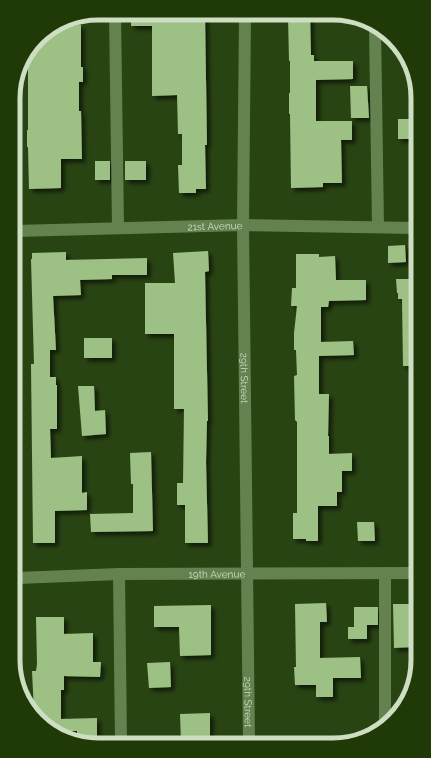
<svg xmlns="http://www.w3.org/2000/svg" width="431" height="758" viewBox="0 0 431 758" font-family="Raleway,sans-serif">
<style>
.building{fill:#9dc185;filter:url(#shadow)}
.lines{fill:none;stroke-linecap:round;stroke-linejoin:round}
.minor{stroke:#64824f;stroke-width:12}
.labels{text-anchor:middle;stroke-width:4;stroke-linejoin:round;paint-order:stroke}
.street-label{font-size:10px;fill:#cddec3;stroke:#1f3a06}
.rim{fill:none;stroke:#cddec3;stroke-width:5}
</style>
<defs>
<filter id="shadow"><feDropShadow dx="3.5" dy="3.5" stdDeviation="2" flood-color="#0009"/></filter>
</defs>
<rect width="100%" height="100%" fill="#294413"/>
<g class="building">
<path d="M131 13 205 14 207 145H205L206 189H196V193H179L178 165H182V134H178L177 95 152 96V26H131Z"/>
<path d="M296 14H310L311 55H314V61H353V79L316 80V121H352V140H341L342 183H323V187L291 188 290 114H289V93H290V61H289L288 16H296Z"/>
<path d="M81 25V67H83V82H79V111H81L82 159H61V188L29 189 28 147H27V130H28V52L42 34 56 26Z"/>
<path d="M350 86H367L369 118H351Z"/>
<rect x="398" y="119" width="16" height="20"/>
<rect x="95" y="161" width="15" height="19"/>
<rect x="125" y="161" width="21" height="19"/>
<path d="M405 245 406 262 388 263V246Z"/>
<path d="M208 251 209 271 205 272 208 421H207L206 462 208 543H185V505H177V483H183L184 409H174V334H145V283H175L173 253Z"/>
<path d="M66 252V260L147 258V275H112V279L80 280 81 295 53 296 56 350H50V377H56V385H57V429H50L51 458 82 456V493L87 492V510L55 511V543H33L31 364H34L31 259H32V253Z"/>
<path d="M296 254H319V257L335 256 336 280H366V300L329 301 328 307H321V342L353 341 354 355 319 356V394H329L328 436H329V454L352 453V471H342V492H337V506H318V541H306V539H293V513H297V422L295 420 294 376 297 375 296 350H294V333L297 306H291L292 288H296Z"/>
<path d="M396 279H415L416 366H403L402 299H398V293H397Z"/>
<rect x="84" y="338" width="28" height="20"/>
<path d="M78 386H94L95 411 105 410 106 434 82 436Z"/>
<path d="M151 452 153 531 91 532 90 514 133 513V484H131L130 453Z"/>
<path d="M357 522H374L375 541H358Z"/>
<path d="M326 603 327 622H320V658L360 657 361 678H333V697H316V685H295L294 667H296L295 604Z"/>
<path d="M393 604H413V647L394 648Z"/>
<path d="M211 605V655L180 656 179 627H154V606Z"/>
<path d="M354 607H378V625H367V639H348V627H354Z"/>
<path d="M36 617H64V634L93 633V662H101L100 677 64 676V690H61V719L97 718V736H77V731H61V732L42 724 34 711 32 671H36L37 664Z"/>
<path d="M170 662 171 687 149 688 147 663Z"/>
<path d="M210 713V737H202V743H181L180 714Z"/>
</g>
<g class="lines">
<g class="minor">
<path d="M115 13 118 228"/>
<path id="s1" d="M245 14 243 225 249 742"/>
<path d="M375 27 378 227"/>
<path id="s2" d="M15 231 243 225 415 228"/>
<path d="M385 573V723"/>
<path d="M119 574 121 744"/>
<path id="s3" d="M17 578 119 574 417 573"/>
</g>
</g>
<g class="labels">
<g class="street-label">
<text dy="4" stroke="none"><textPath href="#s2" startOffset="200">21st Avenue</textPath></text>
<text dy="4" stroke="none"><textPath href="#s1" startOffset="364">29th Street</textPath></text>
<text dy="4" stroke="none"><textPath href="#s3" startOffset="200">19th Avenue</textPath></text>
<text dy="4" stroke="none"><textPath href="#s1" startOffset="688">29th Street</textPath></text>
</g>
</g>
<path d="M0 0H431V758H0ZM98 20H333A78 78 0 0 1 411 98V660A78 78 0 0 1 333 738H98A78 78 0 0 1 20 660V98A78 78 0 0 1 98 20Z" fill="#1f3a06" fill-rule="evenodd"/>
<path class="rim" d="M98 20H333A78 78 0 0 1 411 98V660A78 78 0 0 1 333 738H98A78 78 0 0 1 20 660V98A78 78 0 0 1 98 20Z"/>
</svg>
